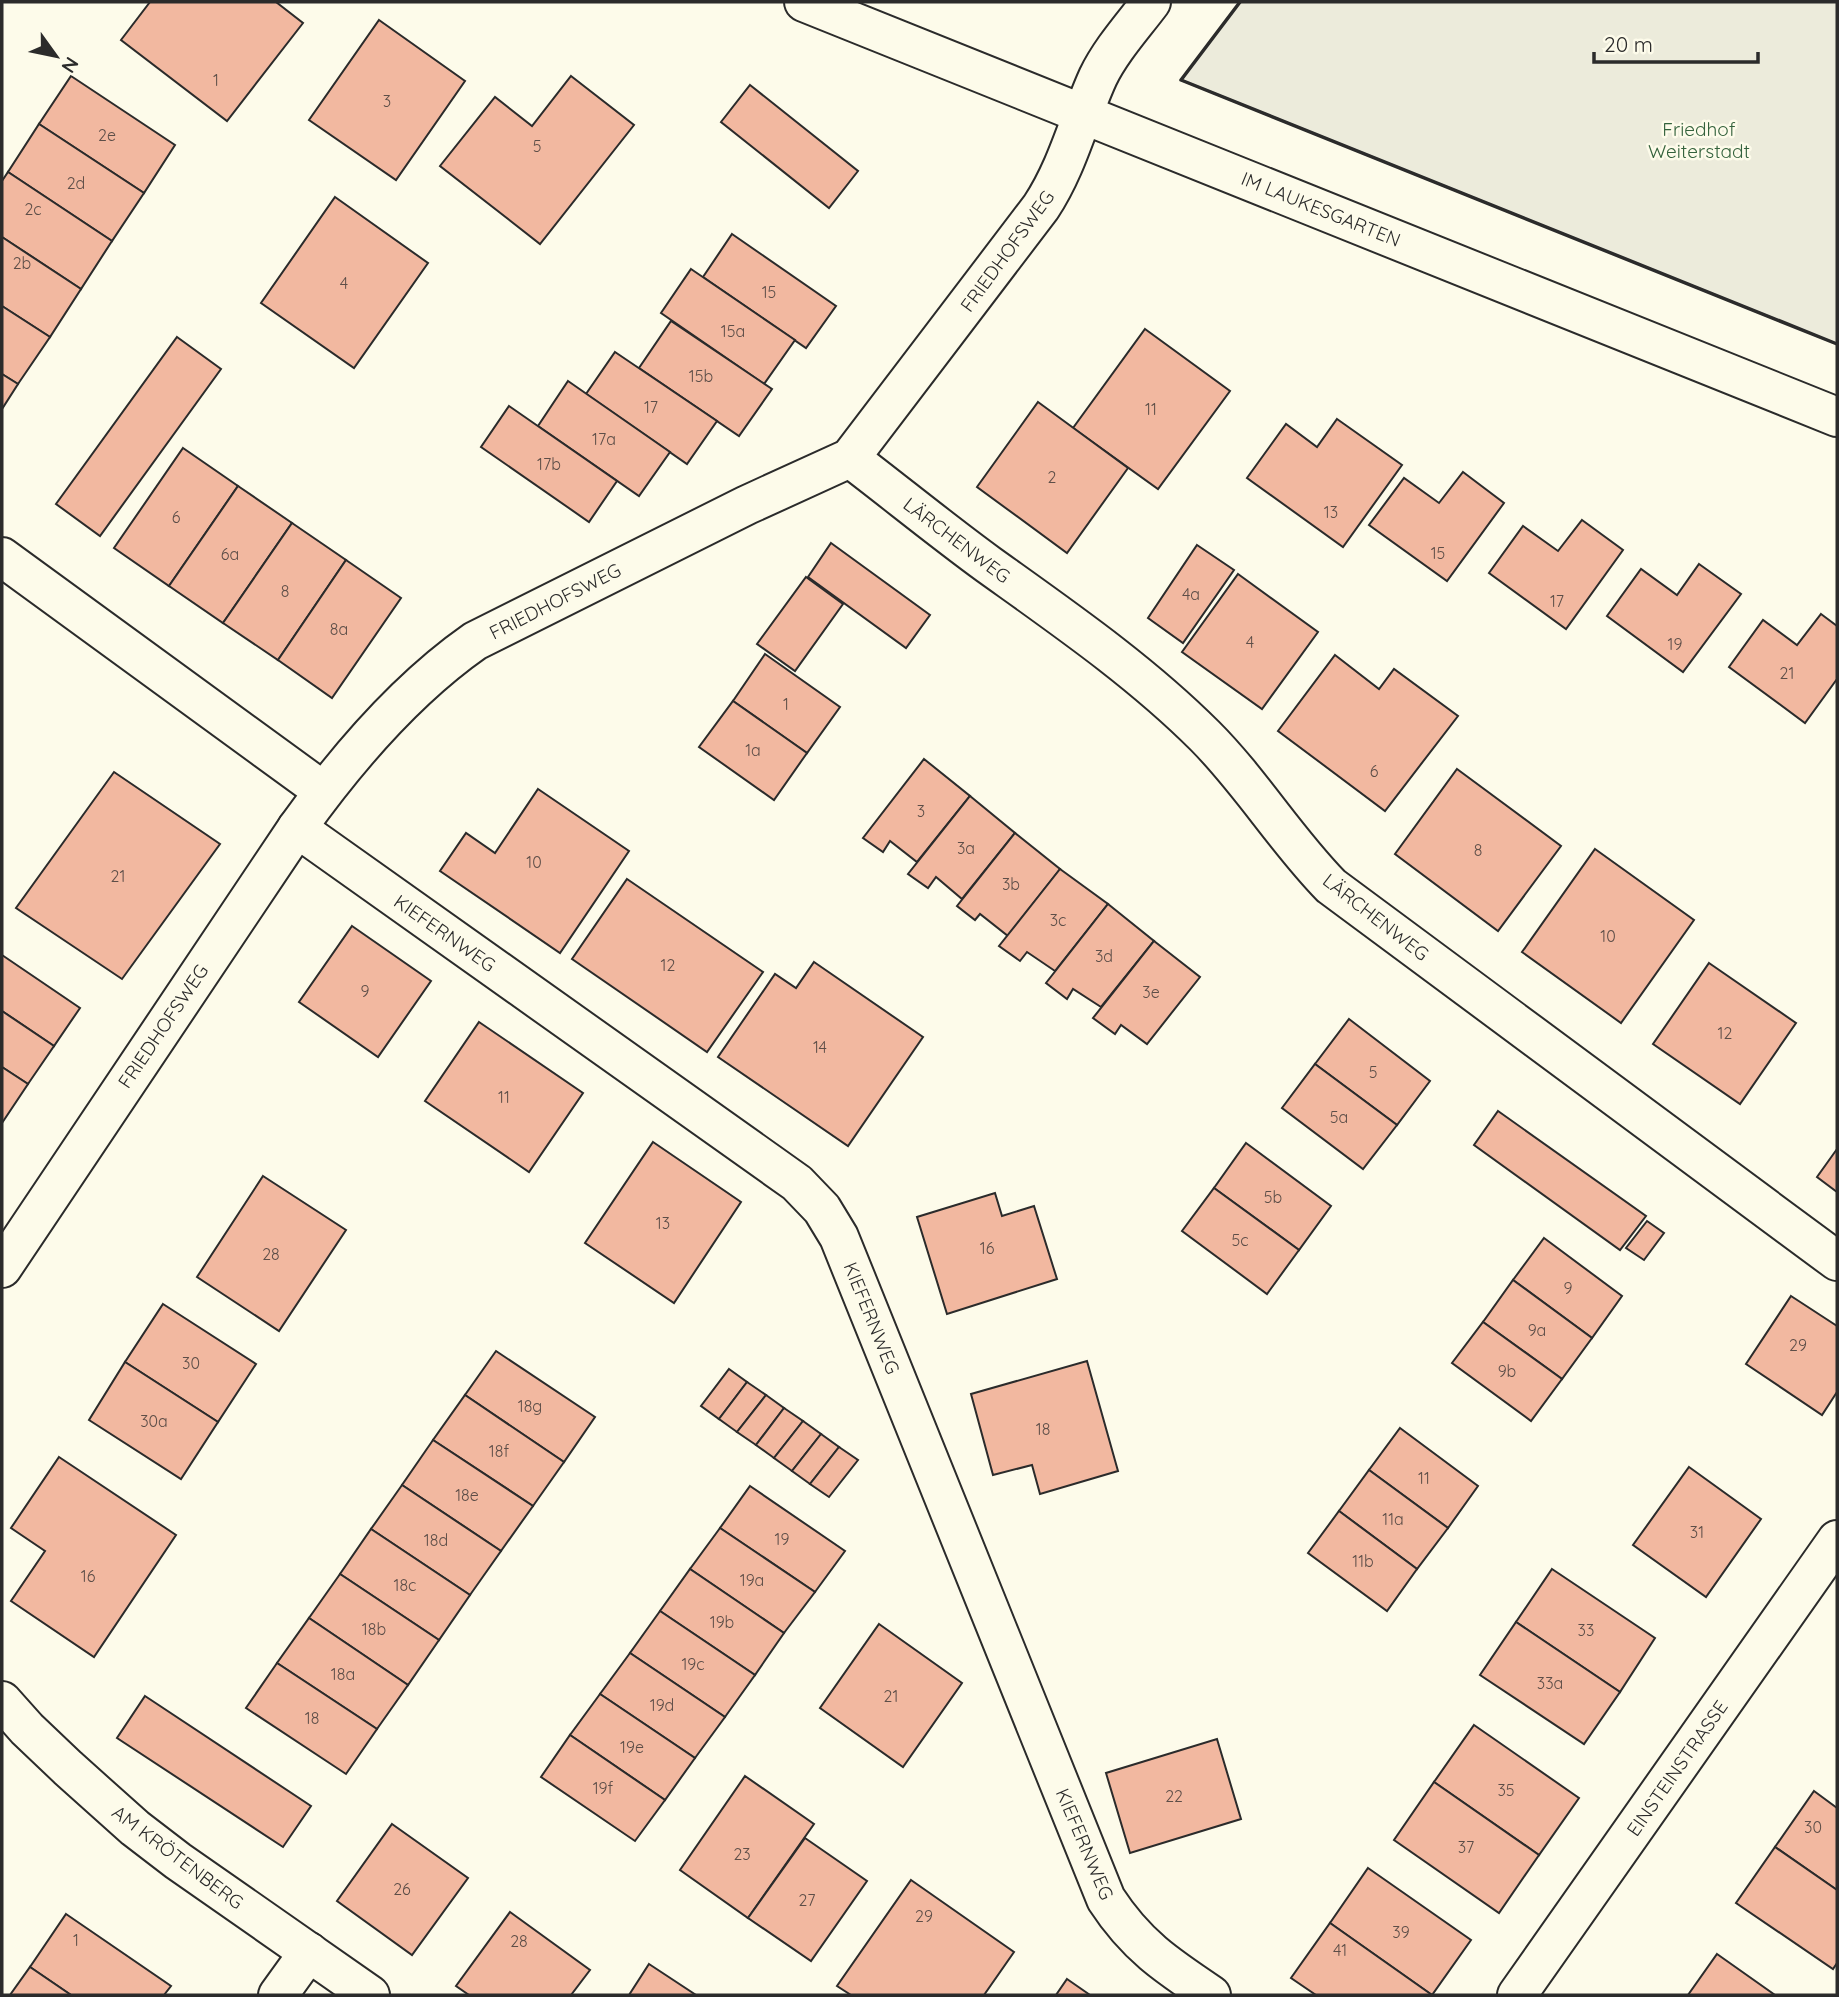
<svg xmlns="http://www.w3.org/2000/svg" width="1839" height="1997" viewBox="0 0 1839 1997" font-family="Quicksand,sans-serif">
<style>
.green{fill:#ecebdb;stroke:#74746e;stroke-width:2}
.building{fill:#f2b8a0;stroke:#2b2b2b;stroke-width:2}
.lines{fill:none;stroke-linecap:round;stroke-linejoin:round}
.street-casing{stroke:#2b2b2b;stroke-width:42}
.street{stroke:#fdfbea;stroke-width:38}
.wall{stroke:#2b2b2b;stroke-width:3.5}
.labels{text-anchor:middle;stroke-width:5;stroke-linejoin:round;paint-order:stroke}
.number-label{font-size:16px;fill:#5d4e48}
.park-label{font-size:19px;fill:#34623c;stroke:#fdfbea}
.street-label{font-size:19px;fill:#2b2b2b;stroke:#fdfbea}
</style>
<rect width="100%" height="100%" fill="#fdfbea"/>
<path class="green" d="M1240 2H1837V344L1181 80Z"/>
<g class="building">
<path d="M150 2H276L303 23 227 121 121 40Z"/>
<path d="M379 20 465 81 396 180 309 120Z"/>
<path d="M71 76 175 145 144 193 39 124Z"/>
<path d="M571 76 634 125 540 244 440 166 495 97 532 126Z"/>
<path d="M750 85 858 171 829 208 721 122Z"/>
<path d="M39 124 144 193 112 241 8 172Z"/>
<path d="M8 172 112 241 81 289 2 237V181Z"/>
<path d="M335 197 428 263 354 368 261 303Z"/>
<path d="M732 234 836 306 806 348 703 277Z"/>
<path d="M2 237 81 289 50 337 2 306Z"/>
<path d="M691 269 795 340 764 384 661 313Z"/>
<path d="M2 306 50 337 18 384 2 374Z"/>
<path d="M671 321 772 389 739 436 639 368Z"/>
<path d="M1145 329 1230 391 1158 489 1073 428Z"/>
<path d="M177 337 221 369 100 536 56 504Z"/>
<path d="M615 352 717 421 687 464 586 394Z"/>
<path d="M2 374 18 384 2 409Z"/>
<path d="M568 381 670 452 639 496 538 426Z"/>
<path d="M1038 402 1128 468 1067 553 977 487Z"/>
<path d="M509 406 617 481 589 522 481 447Z"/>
<path d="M1337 419 1402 465 1343 547 1247 478 1286 424 1317 447Z"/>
<path d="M183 448 238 486 169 586 114 548Z"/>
<path d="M1463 472 1504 503 1447 581 1369 525 1404 478 1439 503Z"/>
<path d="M238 486 292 523 223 623 169 586Z"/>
<path d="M1582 520 1623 550 1566 629 1489 573 1523 526 1558 551Z"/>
<path d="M292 523 346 560 278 660 223 623Z"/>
<path d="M831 543 930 615 906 648 808 577Z"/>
<path d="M1197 545 1234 570 1183 643 1148 618Z"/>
<path d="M346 560 401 598 332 698 278 660Z"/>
<path d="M1699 564 1741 594 1683 672 1607 616 1641 569 1677 595Z"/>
<path d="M1238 574 1318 632 1262 709 1182 652Z"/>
<path d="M806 577 843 604 795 671 757 644Z"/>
<path d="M1821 614 1837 626V679L1805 723 1729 667 1763 620 1797 645Z"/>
<path d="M765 654 840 707 807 753 733 701Z"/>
<path d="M1335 655 1379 689 1394 669 1458 716 1385 811 1278 731Z"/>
<path d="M733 701 807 753 774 800 699 747Z"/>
<path d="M924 759 970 796 917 862 890 841 883 852 863 838Z"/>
<path d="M1457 769 1561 846 1498 931 1395 854Z"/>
<path d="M114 772 220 844 122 979 16 908Z"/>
<path d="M538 789 629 851 560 953 440 871 466 833 495 853Z"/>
<path d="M970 796 1015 833 962 899 936 877 928 888 908 874Z"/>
<path d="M1015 833 1060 869 1008 936 980 914 975 920 957 906Z"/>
<path d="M1595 849 1694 920 1621 1023 1522 952Z"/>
<path d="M1060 869 1108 904 1055 971 1027 952 1020 961 999 946Z"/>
<path d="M627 879 763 972 707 1052 572 959Z"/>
<path d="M1108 904 1154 941 1101 1007 1073 989 1067 999 1046 983Z"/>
<path d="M352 926 431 981 378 1057 299 1002Z"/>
<path d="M1154 941 1200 977 1147 1044 1121 1025 1115 1034 1093 1018Z"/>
<path d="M2 955 80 1008 54 1046 2 1011Z"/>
<path d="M814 962 923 1037 848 1146 718 1057 775 974 796 988Z"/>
<path d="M1709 963 1796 1023 1740 1104 1653 1044Z"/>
<path d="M2 1011 54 1046 28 1084 2 1067Z"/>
<path d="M1349 1019 1430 1081 1397 1125 1315 1064Z"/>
<path d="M479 1022 583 1093 529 1172 425 1101Z"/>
<path d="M1315 1064 1397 1125 1363 1169 1282 1108Z"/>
<path d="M2 1067 28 1084 2 1123Z"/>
<path d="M1498 1111 1646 1216 1620 1250 1474 1145Z"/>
<path d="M653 1142 741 1202 674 1303 585 1243Z"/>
<path d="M1246 1143 1331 1206 1299 1250 1214 1188Z"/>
<path d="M1837 1149V1192L1817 1177Z"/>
<path d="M263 1176 346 1230 279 1331 197 1277Z"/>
<path d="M1214 1188 1299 1250 1267 1294 1182 1231Z"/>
<path d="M995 1193 1002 1216 1034 1206 1057 1279 947 1314 917 1217Z"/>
<path d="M1647 1221 1664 1233 1644 1260 1626 1248Z"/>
<path d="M1544 1238 1622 1296 1592 1338 1513 1280Z"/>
<path d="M1513 1280 1592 1338 1562 1379 1483 1322Z"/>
<path d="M1791 1296 1837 1326V1392L1822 1415 1746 1364Z"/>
<path d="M163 1304 256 1364 218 1422 125 1362Z"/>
<path d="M1483 1322 1562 1379 1531 1421 1452 1363Z"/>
<path d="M496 1351 595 1417 564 1462 465 1395Z"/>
<path d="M1087 1361 1118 1471 1040 1494 1032 1465 993 1475 971 1394Z"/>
<path d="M125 1362 218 1422 181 1479 89 1420Z"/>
<path d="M729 1369 747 1382 719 1419 701 1406Z"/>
<path d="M747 1382 766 1395 737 1432 719 1419Z"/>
<path d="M465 1395 564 1462 533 1506 433 1440Z"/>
<path d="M766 1395 784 1408 756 1445 737 1432Z"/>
<path d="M784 1408 803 1421 774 1458 756 1445Z"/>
<path d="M803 1421 821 1434 792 1471 774 1458Z"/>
<path d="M1400 1428 1478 1486 1448 1528 1369 1470Z"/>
<path d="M821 1434 839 1447 810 1484 792 1471Z"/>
<path d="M433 1440 533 1506 501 1551 402 1485Z"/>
<path d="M839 1447 858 1460 829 1497 810 1484Z"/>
<path d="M59 1457 176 1535 94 1657 11 1601 45 1551 11 1528Z"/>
<path d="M1689 1467 1761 1519 1706 1597 1633 1545Z"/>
<path d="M1369 1470 1448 1528 1417 1569 1339 1511Z"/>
<path d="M402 1485 501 1551 470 1595 371 1529Z"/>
<path d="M750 1486 845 1551 815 1592 720 1528Z"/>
<path d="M1339 1511 1417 1569 1387 1611 1308 1553Z"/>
<path d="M720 1528 815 1592 784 1633 690 1569Z"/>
<path d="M371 1529 470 1595 439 1640 340 1574Z"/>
<path d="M690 1569 784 1633 755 1675 660 1611Z"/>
<path d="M1552 1569 1655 1638 1620 1692 1516 1622Z"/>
<path d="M340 1574 439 1640 408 1685 309 1618Z"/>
<path d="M660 1611 755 1675 725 1717 630 1653Z"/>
<path d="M309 1618 408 1685 377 1729 277 1663Z"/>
<path d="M1516 1622 1620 1692 1584 1744 1480 1675Z"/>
<path d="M879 1624 962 1683 903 1767 820 1708Z"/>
<path d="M630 1653 725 1717 695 1758 600 1694Z"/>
<path d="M277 1663 377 1729 346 1774 246 1708Z"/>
<path d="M600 1694 695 1758 665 1800 570 1735Z"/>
<path d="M145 1696 311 1806 283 1847 117 1738Z"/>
<path d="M1474 1725 1579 1798 1539 1855 1434 1782Z"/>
<path d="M570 1735 665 1800 635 1841 541 1777Z"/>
<path d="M1217 1739 1241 1819 1130 1853 1106 1773Z"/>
<path d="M745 1776 814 1824 748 1918 680 1870Z"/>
<path d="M1434 1782 1539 1855 1499 1913 1394 1840Z"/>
<path d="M1814 1791 1837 1808V1890L1775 1847Z"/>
<path d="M392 1824 468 1878 412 1955 337 1901Z"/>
<path d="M805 1838 867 1881 811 1961 748 1918Z"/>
<path d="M1775 1847 1837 1890V1963L1833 1969 1736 1903Z"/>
<path d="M1368 1868 1471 1940 1432 1995 1330 1923Z"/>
<path d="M911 1880 1014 1952 984 1995H851L837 1986Z"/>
<path d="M510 1912 590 1970 571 1995H469L456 1986Z"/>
<path d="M66 1914 171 1986 164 1995H71L30 1967Z"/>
<path d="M1330 1923 1432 1995H1316L1291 1978Z"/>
<path d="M1717 1954 1775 1995H1688Z"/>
<path d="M649 1964 696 1995H629Z"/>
<path d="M30 1967 71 1995H10Z"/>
<path d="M1067 1979 1090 1995H1056Z"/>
</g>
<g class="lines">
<g class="street-casing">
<g id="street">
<path d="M804 2 1837 417"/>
<path d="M850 458C896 493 941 530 989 565 1063 618 1140 671 1205 736 1251 782 1285 839 1331 886L1837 1261"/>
<path d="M2 557 323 791"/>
<path d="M297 828 797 1183 822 1209 839 1237 1106 1899C1136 1945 1166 1965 1211 1995"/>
<path d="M2 1268 297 828C347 758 405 690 475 641L747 505 850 458 1041 207C1068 166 1078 121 1098 77 1111 50 1133 26 1151 2"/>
<path d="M2 1701 27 1729 68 1768 135 1828 178 1861 370 1995"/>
<path d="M278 1995 309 1952"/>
<path d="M1517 1995 1837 1540"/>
</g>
</g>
<use href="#street" class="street"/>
<path class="wall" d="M1240 2 1181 80 1837 344"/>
</g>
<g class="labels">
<g class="number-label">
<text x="216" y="86">1</text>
<text x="387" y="107">3</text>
<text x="107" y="141">2e</text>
<text x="537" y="152">5</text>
<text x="76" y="189">2d</text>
<text x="33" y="215">2c</text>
<text x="22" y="269">2b</text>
<text x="344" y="289">4</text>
<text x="769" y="298">15</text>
<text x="733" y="337">15a</text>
<text x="701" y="382">15b</text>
<text x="651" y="413">17</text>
<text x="1151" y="415">11</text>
<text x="604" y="445">17a</text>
<text x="549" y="470">17b</text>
<text x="1052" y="483">2</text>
<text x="1331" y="518">13</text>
<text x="176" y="523">6</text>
<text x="1438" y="559">15</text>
<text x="230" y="560">6a</text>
<text x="285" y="597">8</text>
<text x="1191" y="600">4a</text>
<text x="1557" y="607">17</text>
<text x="339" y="635">8a</text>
<text x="1250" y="648">4</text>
<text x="1675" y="650">19</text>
<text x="1787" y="679">21</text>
<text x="786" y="710">1</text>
<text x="753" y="756">1a</text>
<text x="1374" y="777">6</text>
<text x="921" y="817">3</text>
<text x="966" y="854">3a</text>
<text x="1478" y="856">8</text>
<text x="534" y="868">10</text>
<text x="118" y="882">21</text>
<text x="1011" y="890">3b</text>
<text x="1058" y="926">3c</text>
<text x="1608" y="942">10</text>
<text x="1104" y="962">3d</text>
<text x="668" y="971">12</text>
<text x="365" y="997">9</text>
<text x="1151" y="998">3e</text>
<text x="1725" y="1039">12</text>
<text x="820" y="1053">14</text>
<text x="1373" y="1078">5</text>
<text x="504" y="1103">11</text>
<text x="1339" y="1123">5a</text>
<text x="1273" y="1203">5b</text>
<text x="663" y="1229">13</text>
<text x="1240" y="1246">5c</text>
<text x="987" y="1254">16</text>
<text x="271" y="1260">28</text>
<text x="1568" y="1294">9</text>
<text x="1537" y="1336">9a</text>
<text x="1798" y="1351">29</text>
<text x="191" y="1369">30</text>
<text x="1507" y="1377">9b</text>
<text x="530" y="1412">18g</text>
<text x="154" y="1427">30a</text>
<text x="1043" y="1435">18</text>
<text x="499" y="1457">18f</text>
<text x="1424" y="1484">11</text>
<text x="467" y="1501">18e</text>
<text x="1393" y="1525">11a</text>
<text x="1697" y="1538">31</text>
<text x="782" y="1545">19</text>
<text x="436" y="1546">18d</text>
<text x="1363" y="1567">11b</text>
<text x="88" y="1582">16</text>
<text x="752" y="1586">19a</text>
<text x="405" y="1591">18c</text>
<text x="722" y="1628">19b</text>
<text x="374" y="1635">18b</text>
<text x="1586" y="1636">33</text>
<text x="693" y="1670">19c</text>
<text x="343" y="1680">18a</text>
<text x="1550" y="1689">33a</text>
<text x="891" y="1702">21</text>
<text x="662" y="1711">19d</text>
<text x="312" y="1724">18</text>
<text x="632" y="1753">19e</text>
<text x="603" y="1794">19f</text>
<text x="1506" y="1796">35</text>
<text x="1174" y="1802">22</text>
<text x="1813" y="1833">30</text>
<text x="1466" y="1853">37</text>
<text x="742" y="1860">23</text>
<text x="402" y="1895">26</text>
<text x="807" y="1906">27</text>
<text x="924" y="1922">29</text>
<text x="1401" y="1938">39</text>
<text x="76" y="1946">1</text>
<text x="519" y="1947">28</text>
<text x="1340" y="1956">41</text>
</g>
<g class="park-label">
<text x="1699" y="136">Friedhof<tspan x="1699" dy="22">Weiterstadt</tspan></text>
</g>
<g class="street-label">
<text transform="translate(1321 209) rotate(22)" y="7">IM LAUKESGARTEN</text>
<text transform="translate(1007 251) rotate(-54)" y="7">FRIEDHOFSWEG</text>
<text transform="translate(957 540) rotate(37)" y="7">LÄRCHENWEG</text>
<text transform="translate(555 601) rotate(-27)" y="7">FRIEDHOFSWEG</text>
<text transform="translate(1376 917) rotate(38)" y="7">LÄRCHENWEG</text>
<text transform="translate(445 933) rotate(35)" y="7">KIEFERNWEG</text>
<text transform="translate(163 1026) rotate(-56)" y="7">FRIEDHOFSWEG</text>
<text transform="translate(872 1318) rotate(68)" y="7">KIEFERNWEG</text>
<text transform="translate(1677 1768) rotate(-55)" y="7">EINSTEINSTRASSE</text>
<text transform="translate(1085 1844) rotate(67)" y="7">KIEFERNWEG</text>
<text transform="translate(178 1857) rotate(37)" y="7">AM KRÖTENBERG</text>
</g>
</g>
<rect width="1839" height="1997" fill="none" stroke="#2b2b2b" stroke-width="7"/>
<g transform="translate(56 56) rotate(123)" stroke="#fdfbea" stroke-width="5" paint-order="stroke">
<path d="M0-5L12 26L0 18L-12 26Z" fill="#2b2b2b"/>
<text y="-10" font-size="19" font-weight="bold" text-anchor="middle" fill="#2b2b2b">N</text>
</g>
<path d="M1594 52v10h164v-10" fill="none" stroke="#2b2b2b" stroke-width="3.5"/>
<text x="1604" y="52" font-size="21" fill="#2b2b2b" stroke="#fdfbea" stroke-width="5" paint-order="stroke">20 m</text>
</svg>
